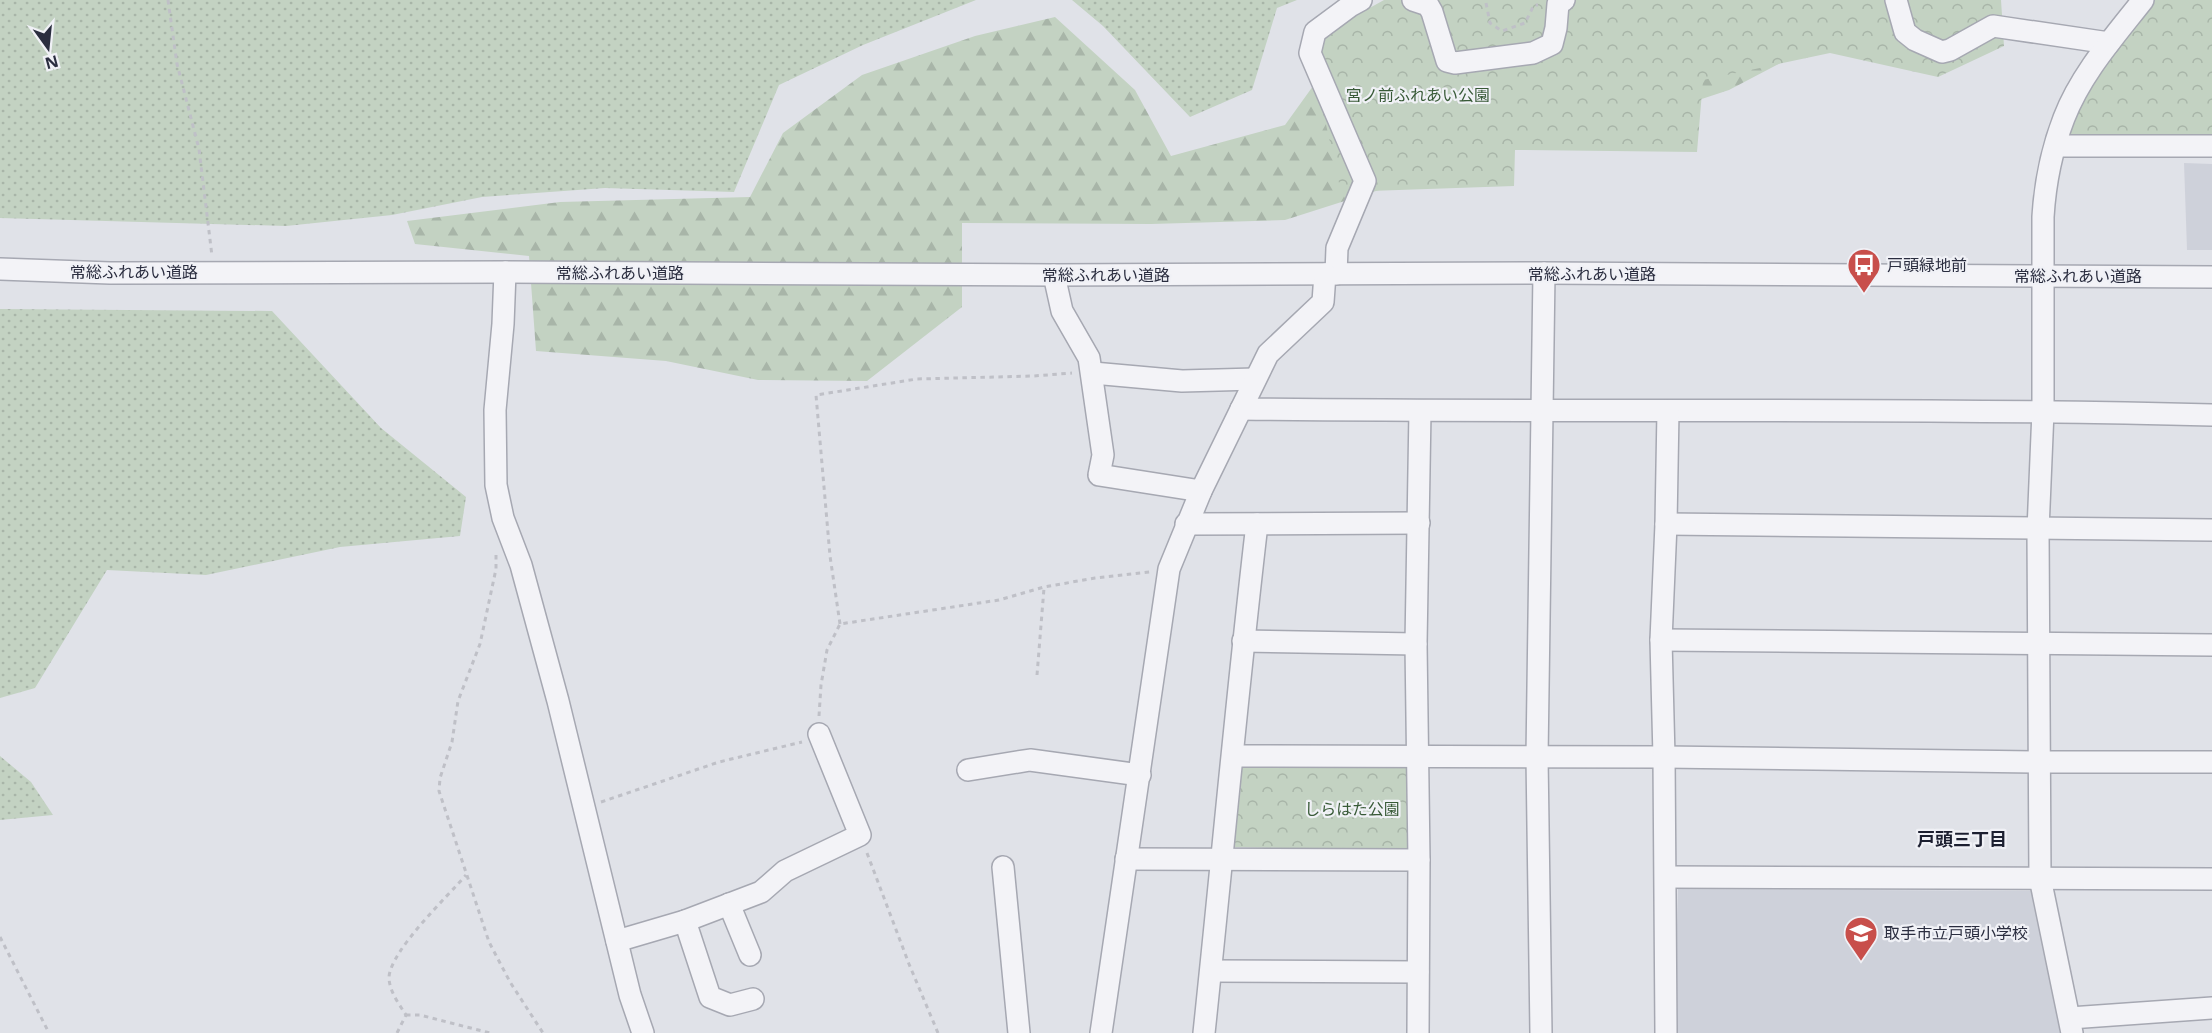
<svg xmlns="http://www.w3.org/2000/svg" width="2212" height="1033" viewBox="0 0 2212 1033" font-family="'Noto Sans','Noto Sans JP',sans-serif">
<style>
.built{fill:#ced1da}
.grass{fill:url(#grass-dots)}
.forest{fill:url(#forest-firs)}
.park{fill:url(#park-crowns)}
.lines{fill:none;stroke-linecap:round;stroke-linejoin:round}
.minor-casing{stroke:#a6a8b2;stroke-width:24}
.path{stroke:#bfc0c7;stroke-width:3;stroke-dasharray:4.5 4.5;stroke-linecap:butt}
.minor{stroke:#f3f3f7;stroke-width:21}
.labels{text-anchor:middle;stroke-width:4.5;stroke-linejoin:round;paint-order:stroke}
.park-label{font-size:16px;fill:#385a37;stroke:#f0f1f6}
.poi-label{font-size:16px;fill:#2a2d3f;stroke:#f0f1f6;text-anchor:start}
.street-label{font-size:16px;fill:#2a2d3f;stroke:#f0f1f6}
.neighbourhood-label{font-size:18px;font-weight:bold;fill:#1c1f30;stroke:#f0f1f6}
</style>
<defs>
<pattern id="grass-dots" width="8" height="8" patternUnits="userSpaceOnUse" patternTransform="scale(1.5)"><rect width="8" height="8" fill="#c3d2c2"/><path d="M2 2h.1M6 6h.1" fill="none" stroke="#a8b5a8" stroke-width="1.8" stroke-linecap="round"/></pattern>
<pattern id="forest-firs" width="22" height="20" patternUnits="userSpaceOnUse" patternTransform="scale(1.5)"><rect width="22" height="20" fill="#c3d2c2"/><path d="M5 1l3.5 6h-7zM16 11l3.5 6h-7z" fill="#a8b5a8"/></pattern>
<pattern id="park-crowns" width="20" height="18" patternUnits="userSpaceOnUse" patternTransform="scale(1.5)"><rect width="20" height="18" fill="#c3d2c2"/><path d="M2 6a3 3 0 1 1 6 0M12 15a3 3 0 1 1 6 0" fill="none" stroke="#a8b5a8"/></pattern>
</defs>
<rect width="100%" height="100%" fill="#e0e2e8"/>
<g class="built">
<path d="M2184 163 2212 164V250H2187Z"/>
<path d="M1678 889 2033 891 2060 1033H1674Z"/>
</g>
<g class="grass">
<path d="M0 0H976L863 45 779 85 734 192 605 188 482 197 392 215 286 226 0 218Z"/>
<path d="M1072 0H1297L1277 8 1252 90 1190 117 1103 26Z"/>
<path d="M0 309 272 311 381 428 466 497 460 536 340 547 206 575 107 570 35 688 0 698Z"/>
<path d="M0 756 31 782 53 815 0 820Z"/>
</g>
<path class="forest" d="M1688 0 1847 28 1729 90 1635 121 1469 140 1423 176 1285 220 1151 224 962 223V307L867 381 758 380 666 361 536 351 529 256 415 244 407 221 560 202 750 197 783 133 862 75 975 36 1055 17 1135 90 1171 156 1285 125 1344 43Z"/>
<g class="park">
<path d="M1384 0H2001L2004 46 1938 77 1830 53 1703 80 1697 152 1515 150 1514 186 1341 192 1325 120 1308 66 1321 35Z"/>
<path d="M2143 0H2212V146H2056Z"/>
<path d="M1242 767H1410L1409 851 1232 847Z"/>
</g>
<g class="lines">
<g class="minor-casing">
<g id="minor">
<path d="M1413 0 1428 5 1432 12 1447 61 1455 63 1533 53 1552 44 1556 28 1558 4 1564 0"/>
<path d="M1896 0 1905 32 1915 40 1942 52 1950 50 1993 26 2109 43"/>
<path d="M2056 146H2212"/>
<path d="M0 269 110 273 505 272 1054 275 1544 273 2212 277"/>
<path d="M505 272 503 324 495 410 496 485 503 518 521 565 558 701 630 995 643 1033"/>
<path d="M1336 274 1337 248 1365 181 1310 53 1315 32 1350 6 1361 0"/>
<path d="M1054 275 1062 311 1089 358 1103 455 1099 475 1201 491"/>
<path d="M1093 373 1182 381 1255 379"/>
<path d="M1241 409C1565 413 1889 407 2212 415"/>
<path d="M1186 524 1419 523"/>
<path d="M1666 524 2212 530"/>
<path d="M1661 640 2212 645"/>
<path d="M1243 641 1416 644"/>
<path d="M1233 756 1664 757 2039 762H2212"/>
<path d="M968 770 1030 760 1140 775"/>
<path d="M1126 859 1419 860"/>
<path d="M1003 867 1019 1033"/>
<path d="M1666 877 2212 879"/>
<path d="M729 904 750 955"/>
<path d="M685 921 710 997 730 1005 753 999"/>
<path d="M617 941 685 921 761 892 785 871 860 835 819 734"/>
<path d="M1211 971 1418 972"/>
<path d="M2070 1018 2212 1008"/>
<path d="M1101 1033 1169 569 1201 491 1268 354 1323 302 1325 274"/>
<path d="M1204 1033C1222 863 1237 693 1257 524"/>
<path d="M1418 1033 1419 860 1416 644 1420 411"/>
<path d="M1541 1033 1537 757 1544 273"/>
<path d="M1666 1033 1664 757 1661 640 1666 524 1668 411"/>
<path d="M2072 1033 2040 878 2038 530 2043 411V217C2045 184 2052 149 2064 118 2081 74 2114 37 2143 0"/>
</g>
</g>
<g class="path">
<path d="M168 0 177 64 199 149 212 256"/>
<path d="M1486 3 1490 23 1502 31 1525 23 1534 5H1538"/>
<path d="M496 555V569L480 644 458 701 452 742 440 778 439 791 489 942 510 982 543 1033"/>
<path d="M840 624 830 556 816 395 917 379 1034 376 1072 373"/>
<path d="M1037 675 1044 588"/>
<path d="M819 716 821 685 827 650 840 624 999 600 1044 587 1095 578 1150 572"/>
<path d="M601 802 719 762 802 742"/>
<path d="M867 853 909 964 938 1033"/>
<path d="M0 937 49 1033"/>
<path d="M406 1015H420L490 1033"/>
<path d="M397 1033 406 1015C399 1004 389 991 389 977 391 950 447 897 466 875"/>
</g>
<use href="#minor" class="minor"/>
</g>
<defs>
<g id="bus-pin" transform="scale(1.725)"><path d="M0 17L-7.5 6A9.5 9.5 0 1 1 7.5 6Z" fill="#c84f4b" stroke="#f0f1f6"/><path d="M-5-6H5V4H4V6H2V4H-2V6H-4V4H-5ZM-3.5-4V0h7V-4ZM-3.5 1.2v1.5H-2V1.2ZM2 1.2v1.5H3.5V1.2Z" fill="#fff"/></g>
<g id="school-pin" transform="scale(1.725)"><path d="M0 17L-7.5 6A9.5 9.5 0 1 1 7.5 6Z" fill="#c84f4b" stroke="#f0f1f6"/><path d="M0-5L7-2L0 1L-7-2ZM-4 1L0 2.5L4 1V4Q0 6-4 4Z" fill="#fff"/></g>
</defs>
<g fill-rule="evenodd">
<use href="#bus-pin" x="1864" y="265"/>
<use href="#school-pin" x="1861" y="933"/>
</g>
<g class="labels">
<g class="park-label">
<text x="1418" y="101">宮ノ前ふれあい公園</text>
<text x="1352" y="815">しらはた公園</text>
</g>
<g class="poi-label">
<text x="1887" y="271">戸頭緑地前</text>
<text x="1884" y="939">取手市立戸頭小学校</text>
</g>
<g class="street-label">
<text x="134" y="278">常総ふれあい道路</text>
<text x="620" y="279">常総ふれあい道路</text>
<text x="1592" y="280">常総ふれあい道路</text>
<text x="1106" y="281">常総ふれあい道路</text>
<text x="2078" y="282">常総ふれあい道路</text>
</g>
<g class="neighbourhood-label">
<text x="1962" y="846">戸頭三丁目</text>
</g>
</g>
<g transform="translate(48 48) rotate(165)" stroke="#f0f1f6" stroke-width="4.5" paint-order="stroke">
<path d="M0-4.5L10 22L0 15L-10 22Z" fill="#2a2d3f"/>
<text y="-9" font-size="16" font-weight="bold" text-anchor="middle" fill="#2a2d3f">N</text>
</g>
</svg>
